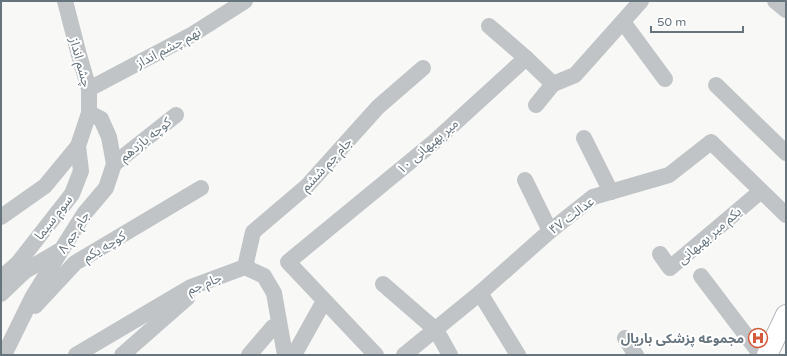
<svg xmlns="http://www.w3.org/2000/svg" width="787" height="356" viewBox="0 0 787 356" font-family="'Varela Round','Noto Sans Arabic',sans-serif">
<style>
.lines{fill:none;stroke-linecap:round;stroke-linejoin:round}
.major-casing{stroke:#b4b8bb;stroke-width:22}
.minor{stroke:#c0c4c7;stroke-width:16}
.major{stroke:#fff;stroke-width:20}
.labels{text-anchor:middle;stroke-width:4;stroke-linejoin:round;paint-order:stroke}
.street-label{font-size:13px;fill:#66747e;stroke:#fff}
.poi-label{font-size:13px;font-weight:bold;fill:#66747e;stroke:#fff;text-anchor:end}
</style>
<rect width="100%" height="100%" fill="#f8f8f6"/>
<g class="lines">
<g class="major-casing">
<path id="major" d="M767 355 786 315"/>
</g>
<g class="minor">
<path d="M775 1 786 10"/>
<path d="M623 22 665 79"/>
<path d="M526 58 553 84"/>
<path d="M553 84 575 75 641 1"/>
<path d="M716 85 786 153"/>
<path d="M89 89 193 34 245 1"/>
<path d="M536 105 553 84"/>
<path d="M584 138 611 192"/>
<path d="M114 164 176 115"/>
<path d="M525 180 550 231"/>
<path d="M1 217 45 186 78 146 89 113V89L79 55 65 1"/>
<path d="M660 254 670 268 761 191"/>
<path d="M245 267 253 232 307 186 378 107 423 68"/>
<path d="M701 276 761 355"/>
<path d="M1 278 18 263 72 194 81 171 78 146"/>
<path d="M383 284 436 330 450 355"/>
<path d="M480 293 518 355"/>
<path d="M1 294 25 271 59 251"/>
<path d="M35 306 75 263 201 188"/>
<path d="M625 338 636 355"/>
<path d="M4 355 32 298 62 249 84 214 106 188 114 164 109 137 101 119 89 113"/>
<path d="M76 355 191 287 245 267 264 276 274 293 285 355"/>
<path d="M122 355 187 298"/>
<path d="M249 355 273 327"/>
<path d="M294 355 324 301"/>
<path d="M376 355 288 262 434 142 526 58 489 26"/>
<path d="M404 355 480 293 550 231 593 197 669 175 711 142 786 215"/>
</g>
<use href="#major" class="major"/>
</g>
<defs>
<g id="hospital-ring" transform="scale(1)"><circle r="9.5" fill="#fff" stroke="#d35a3b" stroke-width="1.5"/><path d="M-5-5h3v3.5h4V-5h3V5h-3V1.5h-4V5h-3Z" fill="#d35a3b"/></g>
</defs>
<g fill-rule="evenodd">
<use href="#hospital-ring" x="758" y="338"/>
</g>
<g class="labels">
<g class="street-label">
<text transform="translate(168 47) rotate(-28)" y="5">نهم چشم انداز</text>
<text transform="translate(81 62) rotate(75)" y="5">چشم انداز</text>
<text transform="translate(145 139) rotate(-39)" y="5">کوچه یازدهم</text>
<text transform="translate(427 146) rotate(-41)" y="5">۱۰ میر بهبهانی</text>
<text transform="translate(326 164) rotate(-47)" y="5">جام جم ششم</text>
<text transform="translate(571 215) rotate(-37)" y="5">عدالت ۴۷</text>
<text transform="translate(53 217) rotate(-52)" y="5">سوم سیما</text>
<text transform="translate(73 232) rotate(-57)" y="5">۸ جام جم</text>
<text transform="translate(709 235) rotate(-41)" y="5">یکم میر بهبهانی</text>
<text transform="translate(104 246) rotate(-31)" y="5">کوچه یکم</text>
<text transform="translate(204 283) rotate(-22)" y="5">جام جم</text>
</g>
<g class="poi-label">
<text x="744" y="343">مجموعه پزشکی باریال</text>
</g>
</g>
<rect width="787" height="356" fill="none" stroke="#66747e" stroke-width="4"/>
<path d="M651 26v6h92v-6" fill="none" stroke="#66747e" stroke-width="2"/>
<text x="657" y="26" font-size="12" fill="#66747e" stroke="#ffffff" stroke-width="3" paint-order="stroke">50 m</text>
</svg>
